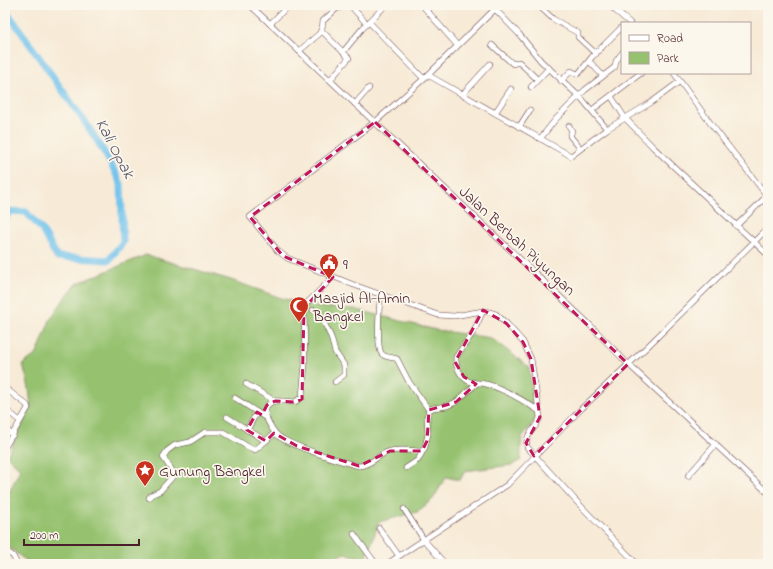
<svg xmlns="http://www.w3.org/2000/svg" width="773" height="569" viewBox="0 0 773 569" font-family="'Indie Flower',sans-serif">
<style>
.green{fill:#96c270;stroke:#70704e}
.lines{fill:none;stroke-linecap:round;stroke-linejoin:round}
.river{stroke:#6fc2ec;stroke-width:7}
.minor-casing{stroke:#643d45;stroke-width:6}
.minor{stroke:#fff;stroke-width:5}
.marked{fill:none;stroke:#c2185b;stroke-width:3;stroke-dasharray:8 5;stroke-linejoin:round}
.labels{text-anchor:middle;stroke-width:3.5;stroke-linejoin:round;paint-order:stroke}
.street-label{font-size:16px;fill:#4a1f2b;stroke:#fbf7ec}
.poi-label{font-size:16px;fill:#4a1f2b;stroke:#fbf7ec;text-anchor:start}
.water-label{font-size:17px;font-style:italic;fill:#555065;stroke:#fbf7ec}
</style>
<rect width="100%" height="100%" fill="#fbf7ec"/>
<filter id="ink" filterUnits="userSpaceOnUse"><feTurbulence type="fractalNoise" baseFrequency=".025" numOctaves="2"/><feDisplacementMap in="SourceGraphic" scale="8" xChannelSelector="R" yChannelSelector="G"/><feConvolveMatrix kernelMatrix="1 2 1 2 8 2 1 2 1" color-interpolation-filters="sRGB"/></filter>
<filter id="wash" filterUnits="userSpaceOnUse"><feTurbulence type="fractalNoise" baseFrequency=".012" numOctaves="4" result="noise"/><feDisplacementMap in="SourceGraphic" scale="16" xChannelSelector="R" yChannelSelector="G"/><feGaussianBlur stdDeviation="0.9" result="paint"/><feColorMatrix in="noise" values="0 0 0 0 0 0 0 0 0 0 0 0 0 0 0 0 0 1.4 0 .05"/><feComposite in="paint" operator="in"/></filter>
<g filter="url(#wash)">
<rect width="100%" height="100%" fill="#f7ead6"/>
<path class="green" d="M146 255 231 280 281 298 318 307 354 309 436 330 491 338 529 367 536 419 522 437 521 445V460L512 465 465 471 460 480 446 477 433 499 417 512 379 522 366 559 344 553 324 564H30L5 544V505L7 497 20 469 7 456 31 407 29 388 23 364 37 354 50 320 66 296 78 283Z"/>
<g class="lines">
<path class="river" d="M5 9 87 125 106 155 121 184 123 242 109 260 57 257 42 230 26 212 9 211 5 221"/>
</g>
</g>
<g filter="url(#ink)">
<g class="lines">
<g class="minor-casing">
<g id="minor">
<path d="M250 5 588 323 628 364 768 493"/>
<path d="M350 5 367 24"/>
<path d="M422 5 457 45"/>
<path d="M499 5 428 75 375 122 250 217 278 251 287 258 354 285 438 315 454 316 483 311 489 312 496 314 506 323 523 342 531 359 540 417C538 428 524 433 527 447L577 502 637 564"/>
<path d="M538 5 553 19 578 33V37L596 54"/>
<path d="M609 5 630 23"/>
<path d="M339 8 341 5"/>
<path d="M495 9 519 34 541 61 582 99 607 129"/>
<path d="M369 22 423 78"/>
<path d="M270 24 289 5"/>
<path d="M321 30 349 58 330 80"/>
<path d="M492 45 513 64 519 62 537 79"/>
<path d="M299 51 319 34 322 29 323 21 335 10"/>
<path d="M343 52 362 29 386 5"/>
<path d="M589 61 603 76"/>
<path d="M674 73 711 124 768 197"/>
<path d="M428 75 571 156 607 129 652 102 679 82"/>
<path d="M561 81 571 71 577 74 579 73 592 57 622 27"/>
<path d="M531 87 549 68"/>
<path d="M462 95 490 64"/>
<path d="M611 96 625 118 654 148 768 255"/>
<path d="M355 104 369 88"/>
<path d="M592 110 641 73"/>
<path d="M495 113 511 89"/>
<path d="M569 126 572 131 570 136 580 148"/>
<path d="M519 127 530 110"/>
<path d="M540 139 555 120 585 90 615 67 616 61 622 53"/>
<path d="M736 226 767 196"/>
<path d="M333 277 306 304 304 308 305 365 302 397 295 402C285 402 271 396 265 409 264 416 271 428 276 434 286 445 343 462 359 466 371 465 377 456 387 452 399 448 411 451 422 451"/>
<path d="M381 295C379 304 376 348 382 354 385 358 393 357 397 359L409 382 429 410"/>
<path d="M313 310 319 312 331 337 335 352 344 365V375L335 382"/>
<path d="M483 311 474 331 456 357C455 366 460 376 468 381 475 384 480 382 486 384 505 389 523 400 539 411"/>
<path d="M246 384 275 401"/>
<path d="M5 388 27 405 28 408 5 447"/>
<path d="M235 398 266 418"/>
<path d="M5 409 20 421"/>
<path d="M227 417 266 441"/>
<path d="M5 429 13 435"/>
<path d="M247 430 257 412"/>
<path d="M406 468 418 460 425 447 428 434 427 417 429 410 433 408 447 406 456 402 476 384"/>
<path d="M688 476 716 444"/>
<path d="M149 498 151 495 160 491 174 475 173 472 163 457 167 451 175 445 190 442 205 432H223L250 448 255 450 275 433"/>
<path d="M404 509 424 540 445 564"/>
<path d="M379 528 399 556"/>
<path d="M354 534 376 564"/>
<path d="M5 550 13 556 17 564"/>
<path d="M387 564 507 485 581 409 649 345 768 228"/>
</g>
</g>
<use href="#minor" class="minor"/>
</g>
</g>
<path class="marked" d="M375 122 628 364 534 456 526 443 540 417 531 359 523 342 506 323 483 310 455 362 464 377 476 384 456 402 429 410 427 441 422 451H390L359 466 297 446 274 433 266 441 247 430 257 412 262 415 267 405 275 401 296 402 302 399 304 308 333 277 283 256 250 217Z"/>
<defs>
<g id="civic-pin" transform="scale(1)"><path d="M0 17L-7.5 6A9.5 9.5 0 1 1 7.5 6Z" fill="#c8321e" stroke="#fbf7ec"/><path d="M-.6-6.5H3V-4.5H.6V-3L4-1V1h2V6H-6V1h2V-1L-.6-3ZM-1.2 2.5V6h2.4V2.5Z" fill="#fff"/></g>
<g id="mosque-pin" transform="scale(1)"><path d="M0 17L-7.5 6A9.5 9.5 0 1 1 7.5 6Z" fill="#c8321e" stroke="#fbf7ec"/><path d="M3.5-4.9A6 6 0 1 0 3.5 4.9A5 5 0 1 1 3.5-4.9Z" fill="#fff"/></g>
<g id="sight-pin" transform="scale(1)"><path d="M0 17L-7.5 6A9.5 9.5 0 1 1 7.5 6Z" fill="#c8321e" stroke="#fbf7ec"/><path d="M0-6L1.8-2.2L6-1.7L2.9 1.2L3.7 5.4L0 3.3L-3.7 5.4L-2.9 1.2L-6-1.7L-1.8-2.2Z" fill="#fff"/></g>
</defs>
<g fill-rule="evenodd">
<use href="#civic-pin" x="329" y="263"/>
<use href="#mosque-pin" x="299" y="306"/>
<use href="#sight-pin" x="145" y="470"/>
</g>
<g class="labels">
<g class="street-label">
<text transform="translate(518 240) rotate(43)" y="6">Jalan Berbah Piyungan</text>
</g>
<g class="poi-label">
<text x="343" y="269">9</text>
<text x="313" y="303">Masjid Al-Amin<tspan x="313" dy="18">Bangkel</tspan></text>
<text x="159" y="476">Gunung Bangkel</text>
</g>
<g class="water-label">
<text transform="translate(116 148) rotate(62)" y="6">Kali Opak</text>
</g>
</g>
<rect width="773" height="569" fill="none" stroke="#fbf7ec" stroke-width="20"/>
<rect x="621" y="22" width="130" height="52" fill="#fbf7ec" stroke="#b4a19f"/>
<rect x="629" y="35" width="20" height="6" fill="#ffffff" stroke="#b4a19f"/>
<text x="657" y="42" font-size="12" fill="#4a1f2b">Road</text>
<rect x="629" y="52" width="20" height="12" fill="#96c270" stroke="#b4a19f"/>
<text x="657" y="62" font-size="12" fill="#4a1f2b">Park</text>
<path d="M24 539v6h115v-6" fill="none" stroke="#4a1f2b" stroke-width="2"/>
<text x="30" y="539" font-size="12" fill="#4a1f2b" stroke="#fbf7ec" stroke-width="3" paint-order="stroke">200 m</text>
</svg>
